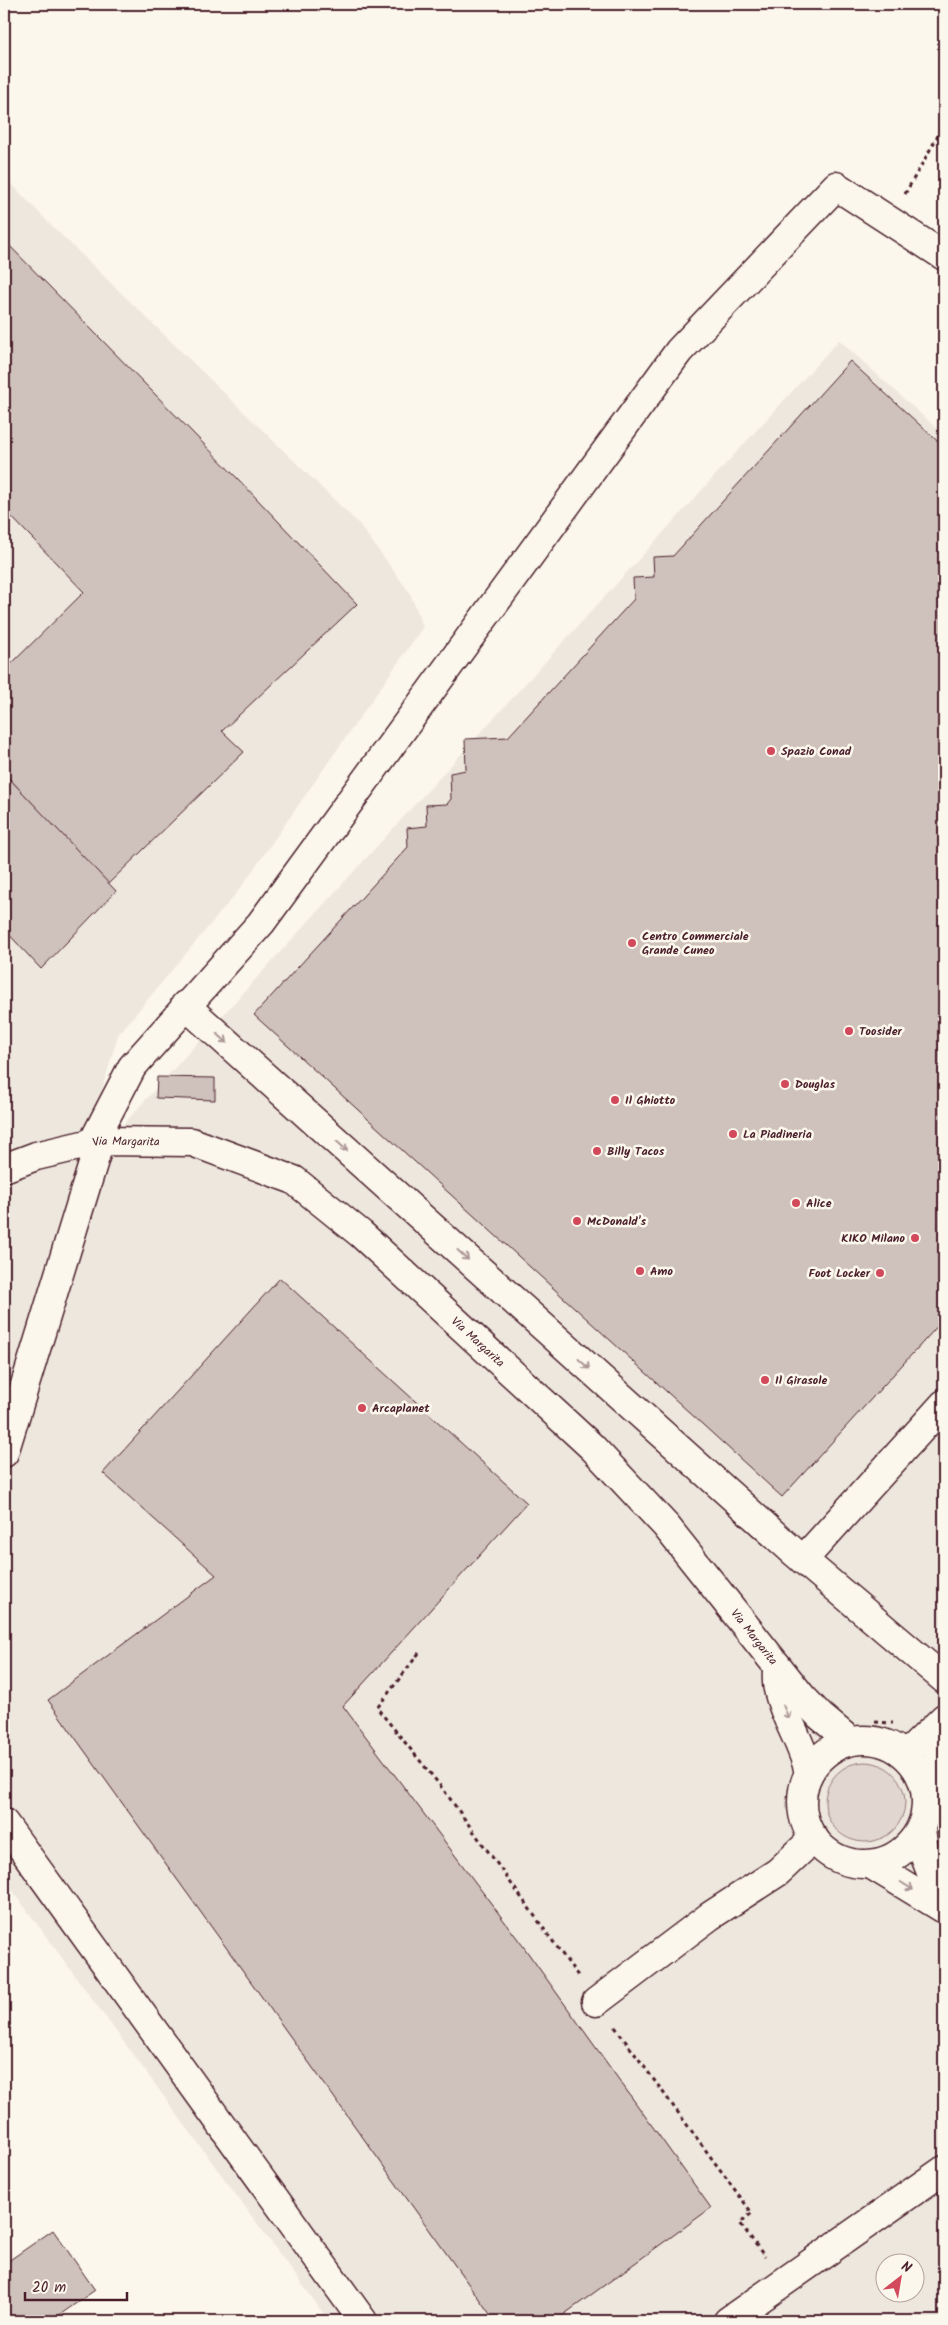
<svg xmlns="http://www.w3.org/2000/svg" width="948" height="2325" viewBox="0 0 948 2325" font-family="Kalam,sans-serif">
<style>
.built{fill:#eee7de;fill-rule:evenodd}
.green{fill:#e2d7d0;stroke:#967b7e}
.building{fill:#cfc2bc;stroke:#4a1f2b}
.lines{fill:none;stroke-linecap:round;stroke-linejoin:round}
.minor-casing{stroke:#4a1f2b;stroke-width:31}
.path{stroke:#4a1f2b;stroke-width:3;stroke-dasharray:4 4;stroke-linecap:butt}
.minor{stroke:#fbf7ec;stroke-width:28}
.oneway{stroke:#ab9695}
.poi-dot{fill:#d1495b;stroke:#fbf7ec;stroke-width:2}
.labels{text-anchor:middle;stroke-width:5;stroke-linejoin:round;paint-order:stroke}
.poi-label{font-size:12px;font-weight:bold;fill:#4a1f2b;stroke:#fbf7ec;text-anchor:start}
.street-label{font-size:12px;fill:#4a1f2b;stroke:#fbf7ec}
</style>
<rect width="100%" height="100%" fill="#fbf7ec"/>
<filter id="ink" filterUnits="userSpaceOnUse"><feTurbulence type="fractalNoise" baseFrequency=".02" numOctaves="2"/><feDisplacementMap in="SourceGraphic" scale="10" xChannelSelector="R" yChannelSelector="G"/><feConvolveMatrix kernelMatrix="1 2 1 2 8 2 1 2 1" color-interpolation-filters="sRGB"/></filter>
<g filter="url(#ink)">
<path class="built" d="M4 176 48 222 359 524 410 593 423 627 239 890 118 1035 77 1175 839 340 944 435V2319L942 2321H329L4 1879ZM886 2262H916V2292H886Z"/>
<circle class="green" cx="865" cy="1802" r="40"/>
<g class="building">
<path d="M4 240 239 480 357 604 222 731 244 752 108 884 4 773V671L84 592 4 509Z"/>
<path d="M850 361 944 447V1319L782 1497 254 1015 408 847 407 828 427 826 426 805 447 804 451 799 450 773 466 770 465 739 508 737 634 599 633 578 654 577 653 557 673 556Z"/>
<path d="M4 773 116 891 41 969 4 929Z"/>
<path d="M157 1077 215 1078V1100L156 1098Z"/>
<path d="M280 1278 527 1503 343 1706 523 1946 711 2208 555 2321H495L48 1700 216 1575 103 1473Z"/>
<path d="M53 2230 95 2290 51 2321H4V2264Z"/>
</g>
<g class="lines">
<g class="minor-casing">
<g id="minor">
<path d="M185 1005 795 1553 944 1679"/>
<path d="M93 1142 132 1067 261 923 679 351 836 186 944 256"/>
<path id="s1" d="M4 1168 36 1156 100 1141 192 1142 294 1180 361 1234 592 1447 666 1526 802 1697 820 1716 850 1741"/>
<path d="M4 1453 100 1141"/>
<path d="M803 1560 944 1404"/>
<path d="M777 1666C777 1673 776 1682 778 1689 784 1719 803 1743 809 1773"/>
<circle cx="864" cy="1802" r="62"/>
<path d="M906 1755 944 1718"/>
<path d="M926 1789 944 1747"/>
<path d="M4 1823 363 2321"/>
<path d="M921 1829 925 1857 944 1906"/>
<path d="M870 1864 944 1909"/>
<path d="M596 2002 710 1916 778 1872 814 1838"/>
<path d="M728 2321 944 2170"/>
</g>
</g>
<g class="path">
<path d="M905 194 944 125"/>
<path d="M419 1653 377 1708 443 1789 578 1976"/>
<path d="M875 1722 893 1723"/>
<path d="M615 2027 752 2213 740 2223 765 2257"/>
</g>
<use href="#minor" class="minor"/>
</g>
<defs><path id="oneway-shaft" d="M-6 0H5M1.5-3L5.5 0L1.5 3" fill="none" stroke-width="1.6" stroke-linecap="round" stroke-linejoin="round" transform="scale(1.25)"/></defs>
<g class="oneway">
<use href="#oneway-shaft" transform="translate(222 1038) rotate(42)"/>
<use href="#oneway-shaft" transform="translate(342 1146) rotate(42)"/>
<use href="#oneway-shaft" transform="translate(463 1255) rotate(42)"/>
<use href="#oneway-shaft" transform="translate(584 1364) rotate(42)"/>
<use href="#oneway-shaft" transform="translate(786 1712) rotate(66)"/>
<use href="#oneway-shaft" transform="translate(907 1886) rotate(32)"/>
</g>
</g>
<g class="poi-dot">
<circle cx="771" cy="751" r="5"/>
<circle cx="632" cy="943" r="5"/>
<circle cx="849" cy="1031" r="5"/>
<circle cx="785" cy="1084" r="5"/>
<circle cx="615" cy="1100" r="5"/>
<circle cx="733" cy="1134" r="5"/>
<circle cx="597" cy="1151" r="5"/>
<circle cx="796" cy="1203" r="5"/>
<circle cx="577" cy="1221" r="5"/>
<circle cx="915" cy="1238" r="5"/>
<circle cx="640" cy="1271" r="5"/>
<circle cx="880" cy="1273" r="5"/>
<circle cx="765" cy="1380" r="5"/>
<circle cx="362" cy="1408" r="5"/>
</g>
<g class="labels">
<g class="poi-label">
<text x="781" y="755">Spazio Conad</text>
<text x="642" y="940">Centro Commerciale<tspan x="642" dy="14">Grande Cuneo</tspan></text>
<text x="859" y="1035">Toosider</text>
<text x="795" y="1088">Douglas</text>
<text x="625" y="1104">Il Ghiotto</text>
<text x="743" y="1138">La Piadineria</text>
<text x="607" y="1155">Billy Tacos</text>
<text x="806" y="1207">Alice</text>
<text x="587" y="1225">McDonald's</text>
<text x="905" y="1242" text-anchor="end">KIKO Milano</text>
<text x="650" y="1275">Amo</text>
<text x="870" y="1277" text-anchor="end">Foot Locker</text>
<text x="775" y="1384">Il Girasole</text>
<text x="372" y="1412">Arcaplanet</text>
</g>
<g class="street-label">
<text dy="4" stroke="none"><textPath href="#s1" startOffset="126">Via Margarita</textPath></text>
<text dy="4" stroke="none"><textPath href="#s1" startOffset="546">Via Margarita</textPath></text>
<text dy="4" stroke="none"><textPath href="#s1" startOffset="951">Via Margarita</textPath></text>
</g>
</g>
<rect width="948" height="2325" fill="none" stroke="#fbf7ec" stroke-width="20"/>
<rect x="10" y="10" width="928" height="2305" fill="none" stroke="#4a1f2b" stroke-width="2" filter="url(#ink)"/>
<g transform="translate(900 2278) rotate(31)"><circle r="24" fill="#fbf7ec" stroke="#b4a19f"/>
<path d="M0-4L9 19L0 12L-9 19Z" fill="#d1495b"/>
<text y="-8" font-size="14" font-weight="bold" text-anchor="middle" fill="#4a1f2b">N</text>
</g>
<path d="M25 2292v8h102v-8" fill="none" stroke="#4a1f2b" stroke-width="2.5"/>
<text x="32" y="2292" font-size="15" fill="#4a1f2b" stroke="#fbf7ec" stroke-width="4" paint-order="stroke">20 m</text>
</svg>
